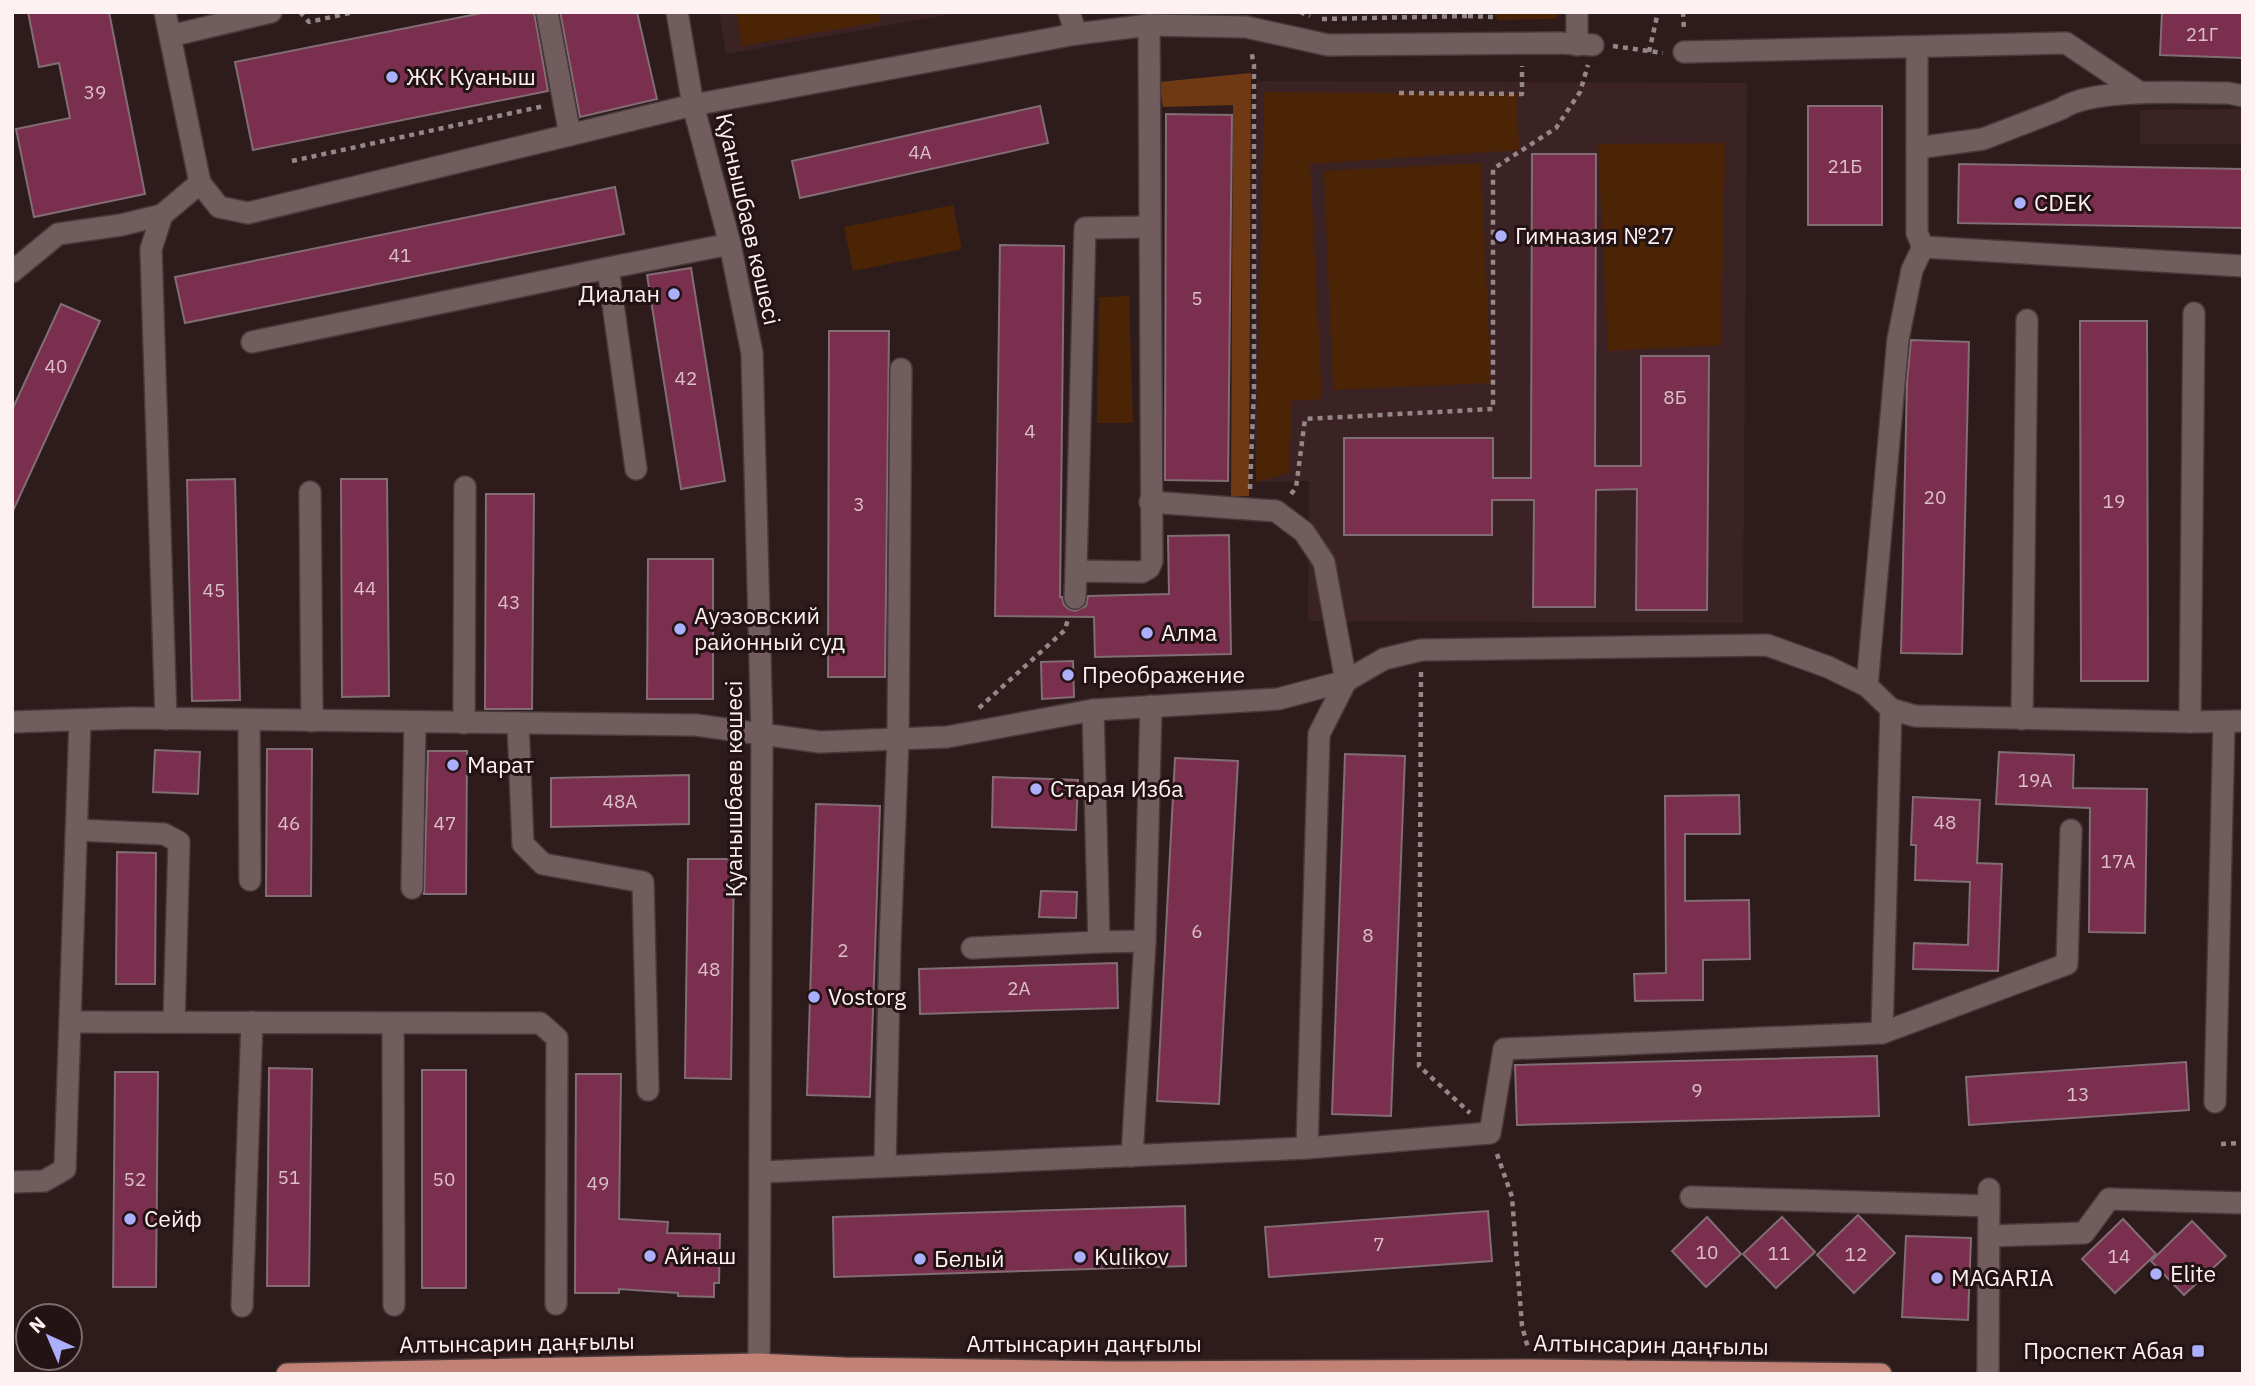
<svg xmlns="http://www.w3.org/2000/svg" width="2255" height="1386" viewBox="0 0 2255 1386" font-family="'IBM Plex Sans',sans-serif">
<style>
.built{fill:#3b2224}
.green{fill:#4b2406}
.forest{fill:#6e3913}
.building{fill:#7b2f4f;stroke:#816d73;stroke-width:2}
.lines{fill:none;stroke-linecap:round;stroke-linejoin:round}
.minor-casing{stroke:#483a3b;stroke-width:24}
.major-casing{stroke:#483a3b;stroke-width:24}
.path{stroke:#958687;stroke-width:4.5;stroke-dasharray:5 5;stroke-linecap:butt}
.minor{stroke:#725d5e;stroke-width:21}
.major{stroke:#c18174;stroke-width:21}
.poi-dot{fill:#acaffb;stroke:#241314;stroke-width:2.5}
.labels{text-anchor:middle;stroke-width:6;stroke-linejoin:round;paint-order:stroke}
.number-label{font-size:19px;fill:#dcc0c8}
.poi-label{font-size:23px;fill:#fdf1f1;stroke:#241314;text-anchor:start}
.street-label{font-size:23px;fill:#fdf1f1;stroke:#241314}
</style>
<rect width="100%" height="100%" fill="#2e1c1d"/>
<g class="built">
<path d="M719 12H963L726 54Z"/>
<path d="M1257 81 1747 83 1743 623 1308 621 1309 481 1256 482 1254 389Z"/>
<path d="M2243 109V144H2140V110Z"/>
</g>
<g class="green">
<path d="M736 12H878L880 22 742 46Z"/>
<path d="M1493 12H1561L1555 19 1498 20Z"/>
<path d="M1264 92 1517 94 1519 150 1310 164 1322 399 1292 401 1289 473 1256 482Z"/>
<path d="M1725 143 1721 345 1608 351 1598 144Z"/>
<path d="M1481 163 1491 383 1333 390 1324 171Z"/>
<path d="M953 205 962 249 853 271 844 227Z"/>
<path d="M1129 296 1133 423H1097L1099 297Z"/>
</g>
<path class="forest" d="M1251 73 1249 496H1231L1233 105 1163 107 1159 82Z"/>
<g class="building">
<path d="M28 12H109L145 194 34 217 16 129 70 118 59 63 39 67Z"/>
<path d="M487 12H534L548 91 253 150 235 62Z"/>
<path d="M560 12H637L657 99 580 117Z"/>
<path d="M2162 12H2243V58L2160 55Z"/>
<path d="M1040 106 1048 143 800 198 792 161Z"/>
<rect x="1808" y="106" width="74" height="119"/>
<path d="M1166 114 1232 115 1228 481 1165 480Z"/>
<path d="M1532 154H1596L1595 466H1641V356H1709L1707 610H1636L1637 489 1596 490 1595 607H1533L1534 500H1492V535H1344V438H1493V478H1531Z"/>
<path d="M1959 164 2243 169V228L1958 223Z"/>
<path d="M615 187 624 234 185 323 175 277Z"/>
<path d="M1000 245 1064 246 1060 597H1062L1064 605 1069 609 1075 611 1086 606 1088 596 1169 594 1168 536 1229 535 1231 654 1095 657 1094 617 995 616Z"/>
<path d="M691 268 725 481 681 489 647 275Z"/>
<path d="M61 304 100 321 12 513V410Z"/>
<path d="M2080 321H2147L2148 681H2081Z"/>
<path d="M829 331H889L885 677H828Z"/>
<path d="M1911 340 1969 342 1962 654 1901 653 1907 381Z"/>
<path d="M235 479 240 700 192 701 187 480Z"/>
<path d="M341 479H387L389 696 342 697Z"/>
<path d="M486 494H534L532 709H485Z"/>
<path d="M648 559H713V699H647Z"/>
<path d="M1073 661 1074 697 1042 699 1041 662Z"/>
<path d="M267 749H312L311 896H266Z"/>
<path d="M155 750 200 752 198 794 153 792Z"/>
<path d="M428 751H467L466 894H424Z"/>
<path d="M1999 752 2074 755 2073 788 2147 789 2145 933 2089 932 2090 808 1996 804Z"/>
<path d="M1345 754 1405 756 1391 1116 1332 1114Z"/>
<path d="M1175 758 1238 761 1219 1104 1157 1101Z"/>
<path d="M689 775V824L551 827V778Z"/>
<path d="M993 777 1078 780 1076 830 992 827Z"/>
<path d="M1739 795 1740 834H1685V901L1749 900 1750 959 1703 960V1000L1635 1001 1634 974 1666 973 1665 796Z"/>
<path d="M1913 797 1980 800 1977 863 2002 864 1998 971 1913 969 1914 943 1968 945 1970 882 1915 880 1916 845H1911Z"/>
<path d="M816 804 880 806 870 1097 807 1095Z"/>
<path d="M117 852 156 853 155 984H116Z"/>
<path d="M688 859H734L731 1079 685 1078Z"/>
<path d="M1041 891 1077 892 1076 918 1039 917Z"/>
<path d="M1117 963 1118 1008 920 1014 919 969Z"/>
<path d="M1877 1056 1879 1116 1517 1125 1515 1065Z"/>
<path d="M2186 1062 2189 1110 1969 1125 1966 1077Z"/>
<path d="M269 1068 312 1069 309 1286H267Z"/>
<rect x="422" y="1070" width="44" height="218"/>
<path d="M115 1072H158L156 1287H113Z"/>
<path d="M576 1074H621L619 1219 668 1222 667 1233 720 1234 719 1283H714V1297L678 1296V1293L619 1289V1293H575Z"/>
<path d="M1185 1206 1186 1266 834 1277 833 1217Z"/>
<path d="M1488 1211 1492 1261 1269 1277 1265 1227Z"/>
<path d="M1858 1215 1895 1253 1854 1293 1817 1255Z"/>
<path d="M1707 1217 1741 1254 1706 1287 1672 1251Z"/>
<path d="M1782 1217 1815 1252 1776 1288 1743 1254Z"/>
<path d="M2123 1219 2156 1254 2115 1293 2082 1259Z"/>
<path d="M2192 1221 2226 1256 2184 1295 2151 1261Z"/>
<path d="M1906 1236 1971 1238 1968 1320 1902 1317Z"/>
</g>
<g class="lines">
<g class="minor-casing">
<g id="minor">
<path d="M165 12 200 183 219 207 248 213 693 105 1076 34 1149 25 1246 27 1328 45 1560 43 1593 45"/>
<path d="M547 12 570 135"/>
<path d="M677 12 693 105 730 244 752 353 762 735 759 1364"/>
<path d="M1069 12 1076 34"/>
<path d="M1577 12V45"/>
<path d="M170 36 271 12"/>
<path d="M1917 47V233L1923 247 2243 266"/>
<path d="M1684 52 2066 43 2139 92"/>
<path d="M1917 148 1983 139 2061 109C2092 87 2189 93 2228 93L2243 96"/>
<path d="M12 272 58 234 121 225 162 215"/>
<path d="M252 342 608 268"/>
<path d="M636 469 608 268 730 244"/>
<path d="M310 492 312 721"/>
<path d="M1150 502 1276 511 1304 532 1324 562 1346 681 1319 734 1307 1148 1490 1133 1504 1049 1882 1033 1891 709"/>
<path d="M1076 571 1085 228 1149 227"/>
<path d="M1075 598 1076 571 1142 572 1149 568 1152 561 1149 25"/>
<path d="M1867 686 1898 339 1912 270 1923 247"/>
<path d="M166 719 151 249 162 215 200 183"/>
<path d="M2022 719 2027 320"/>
<path d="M249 721 250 880"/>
<path d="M12 722 132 718 696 725 820 742 947 737 1093 710 1278 699 1346 681 1384 659 1421 650 1767 645 1828 667 1867 686 1891 709 1915 716 2190 722 2243 721"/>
<path d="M2190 722 2194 313"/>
<path d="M464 723 465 487"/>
<path d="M518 723 523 844 543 864 643 882 648 1090"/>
<path d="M77 830 164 834 179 842 174 1022"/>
<path d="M412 888 415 722"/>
<path d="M1145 941 1151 706"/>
<path d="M1099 942 1145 941 1132 1156"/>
<path d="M972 948 1099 942 1093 710"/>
<path d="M70 1022 540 1023 557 1038 556 1304"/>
<path d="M393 1023 394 1305"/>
<path d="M1882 1033 2067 964 2071 830"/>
<path d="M2215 1102 2224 722"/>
<path d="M885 1166 890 943 898 739 901 369"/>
<path d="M760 1172 1307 1148"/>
<path d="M12 1182 44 1181 65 1169 80 720"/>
<path d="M1691 1197 1989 1206"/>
<path d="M1989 1236 2084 1233 2109 1199 2243 1203"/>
<path d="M242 1306 252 1022"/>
<path d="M1988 1374 1989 1189"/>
</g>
</g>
<g class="major-casing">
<path id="major" d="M287 1374 759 1364 844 1368 1116 1372 1534 1370 1881 1374"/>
</g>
<g class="path">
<path d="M300 12 309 22 354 12"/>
<path d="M1300 12 1310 16"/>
<path d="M1683 12 1684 30"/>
<path d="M1468 16 1493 17"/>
<path d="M1322 19 1468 16V12"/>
<path d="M1613 46 1663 53"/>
<path d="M1649 52 1658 12"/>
<path d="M1399 93 1522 94V66"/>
<path d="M292 161 544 106"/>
<path d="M1250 489 1254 389V65L1251 50"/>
<path d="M1291 494 1296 488 1305 419 1493 409V169L1556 128 1580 92 1588 65"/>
<path d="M1421 672 1419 1066 1470 1113"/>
<path d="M979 708 1065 630 1068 619"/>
<path d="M2221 1144 2243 1143"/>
<path d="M1497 1154 1512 1197 1522 1326 1528 1348"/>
</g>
<use href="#minor" class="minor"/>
<use href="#major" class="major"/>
</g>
<g class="poi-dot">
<circle cx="392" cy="77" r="7"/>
<circle cx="2020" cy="203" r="7"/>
<circle cx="1501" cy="236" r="7"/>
<circle cx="674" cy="294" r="7"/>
<circle cx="680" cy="629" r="7"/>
<circle cx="1147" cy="633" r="7"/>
<circle cx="1068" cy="675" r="7"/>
<circle cx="453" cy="765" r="7"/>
<circle cx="1036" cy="789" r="7"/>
<circle cx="814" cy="997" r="7"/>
<circle cx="130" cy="1219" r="7"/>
<circle cx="650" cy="1256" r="7"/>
<circle cx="1080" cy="1257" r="7"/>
<circle cx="920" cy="1259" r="7"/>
<circle cx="2156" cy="1274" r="7"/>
<circle cx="1937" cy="1278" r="7"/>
<rect x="2191" y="1344" width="14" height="14" rx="3.5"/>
</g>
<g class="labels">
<g class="number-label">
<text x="2202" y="41">21Г</text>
<text x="95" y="99">39</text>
<text x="920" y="159">4А</text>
<text x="1845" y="173">21Б</text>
<text x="400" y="262">41</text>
<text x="1197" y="305">5</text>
<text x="56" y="373">40</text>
<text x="686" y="385">42</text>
<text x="1675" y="404">8Б</text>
<text x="1030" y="438">4</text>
<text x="1935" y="504">20</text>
<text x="2114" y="508">19</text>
<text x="859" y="511">3</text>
<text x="365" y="595">44</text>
<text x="214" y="597">45</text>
<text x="509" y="609">43</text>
<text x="2035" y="787">19А</text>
<text x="620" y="808">48А</text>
<text x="1945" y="829">48</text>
<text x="289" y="830">46</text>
<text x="445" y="830">47</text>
<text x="2118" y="868">17А</text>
<text x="1197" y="938">6</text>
<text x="1368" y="942">8</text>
<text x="843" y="957">2</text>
<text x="709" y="976">48</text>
<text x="1019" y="995">2А</text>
<text x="1697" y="1097">9</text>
<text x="2078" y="1101">13</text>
<text x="289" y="1184">51</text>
<text x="135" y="1186">52</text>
<text x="444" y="1186">50</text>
<text x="598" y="1190">49</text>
<text x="1379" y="1251">7</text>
<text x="1707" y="1259">10</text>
<text x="1779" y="1260">11</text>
<text x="1856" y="1261">12</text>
<text x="2119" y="1263">14</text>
</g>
<g class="poi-label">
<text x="406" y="85">ЖК Куаныш</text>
<text x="2034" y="211">CDEK</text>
<text x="1515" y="244">Гимназия №27</text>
<text x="660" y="302" text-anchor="end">Диалан</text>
<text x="694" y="624">Ауэзовский<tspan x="694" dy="26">районный суд</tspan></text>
<text x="1161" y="641">Алма</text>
<text x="1082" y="683">Преображение</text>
<text x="467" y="773">Марат</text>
<text x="1050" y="797">Старая Изба</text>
<text x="828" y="1005">Vostorg</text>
<text x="144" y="1227">Сейф</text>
<text x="664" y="1264">Айнаш</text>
<text x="1094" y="1265">Kulikov</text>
<text x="934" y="1267">Белый</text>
<text x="2170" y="1282">Elite</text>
<text x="1951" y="1286">MAGARIA</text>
<text x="2184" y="1359" text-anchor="end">Проспект Абая</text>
</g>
<g class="street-label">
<text transform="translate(748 219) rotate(77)" y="8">Қуанышбаев көшесі</text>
<text transform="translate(734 789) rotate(-90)" y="8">Қуанышбаев көшесі</text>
<text transform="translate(517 1343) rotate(-1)" y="8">Алтынсарин даңғылы</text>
<text x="1084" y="1352">Алтынсарин даңғылы</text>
<text transform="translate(1651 1345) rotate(1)" y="8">Алтынсарин даңғылы</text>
</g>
</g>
<rect width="2255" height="1386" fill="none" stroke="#fdf1f1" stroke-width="28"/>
<g transform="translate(49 1337) rotate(316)"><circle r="33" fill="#241314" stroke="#7b6c6c" stroke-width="2"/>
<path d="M0-5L12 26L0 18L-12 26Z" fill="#acaffb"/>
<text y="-10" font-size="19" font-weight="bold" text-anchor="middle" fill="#fdf1f1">N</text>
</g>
</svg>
